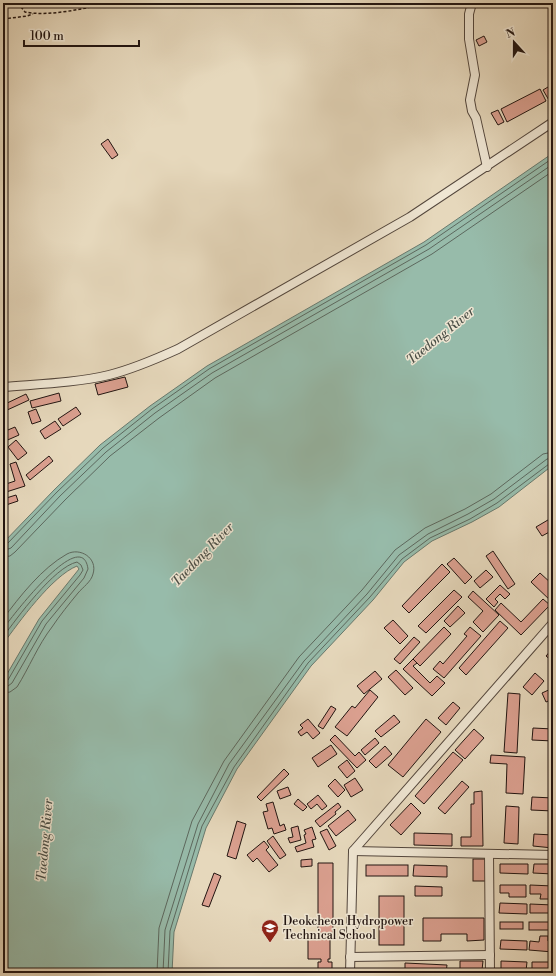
<svg xmlns="http://www.w3.org/2000/svg" width="556" height="976" viewBox="0 0 556 976" font-family="'Libre Bodoni',serif">
<style>
.water{fill:#97bbaa;stroke:#68796d}
.lines{fill:none;stroke-linecap:round;stroke-linejoin:round}
.shore{stroke:#5c685e;stroke-width:1}
.building{fill:#dba090;stroke:#221511}
.street-casing{stroke:#53463c;stroke-width:10}
.path{stroke:#221511;stroke-width:1.5;stroke-dasharray:3 2;stroke-linecap:butt}
.street{stroke:#efe6d3;stroke-width:8}
.labels{text-anchor:middle;stroke-width:3;stroke-linejoin:round;paint-order:stroke}
.poi-label{font-size:12px;fill:#221511;stroke:#efe6d3;text-anchor:start}
.water-label{font-size:13px;font-style:italic;fill:#4b4f47;stroke:#efe6d3}
</style>
<rect width="100%" height="100%" fill="#e6d8bc"/>
<filter id="stains"><feTurbulence type="fractalNoise" baseFrequency=".005" numOctaves="4"/><feColorMatrix values="0 0 0 0 .2 0 0 0 0 .09 0 0 0 0 .02 0 0 0 .5 -.17"/></filter>
<radialGradient id="worn" r=".72"><stop offset=".6" stop-color="#630" stop-opacity="0"/><stop offset="1" stop-color="#630" stop-opacity=".3"/></radialGradient>
<path class="water" d="M553 153V465L499 507 472 522 432 541 404 562 373 600 311 666 237 769 206 828 174 932 172 973H3V681L39 619 79 569 77 566C52 576 19 622 3 644V543L54 490 100 445 150 406 207 366 424 242Z"/>
<g class="lines">
<g class="shore">
<path d="M3 546 7 544 57 492 103 448 152 409 209 369 426 245 553 158"/>
<path d="M3 551 11 548 60 496 106 452 155 413 212 373 429 249 553 164"/>
<path d="M3 557 10 556 15 552 65 500 110 456 159 418 215 378 432 254 553 171"/>
<path d="M3 619C20 596 42 568 67 554 80 547 98 558 93 574 91 582 83 587 78 593 69 604 60 615 52 627 38 645 29 668 17 687L10 692 3 693"/>
<path d="M3 629C10 619 82 524 88 569L84 578 46 624 12 683 8 686 3 687"/>
<path d="M3 637C17 618 54 567 77 562L81 565 83 570 80 575 42 621 8 680 3 682"/>
<path d="M157 973 159 928 192 821 224 761 299 657 362 590 395 550 425 528 465 509 491 494 543 454 553 452"/>
<path d="M163 973 165 930 198 824 229 764 304 661 367 594 399 555 428 534 468 514 494 499 547 459 553 458"/>
<path d="M168 973 170 931 202 826 234 767 308 663 370 597 402 559 430 538 470 519 497 503 549 464 553 463"/>
</g>
</g>
<g class="building">
<path d="M484 36 487 42 479 46 476 40Z"/>
<path d="M548 87 553 95V100L550 102 543 90Z"/>
<path d="M540 89 546 101 507 122 501 109Z"/>
<path d="M498 110 504 122 498 125 491 113Z"/>
<path d="M108 139 118 155 112 159 101 144Z"/>
<path d="M125 377 128 387 98 395 95 384Z"/>
<path d="M59 393 61 401 32 408 30 401Z"/>
<path d="M26 394 29 400 5 411 3 405Z"/>
<path d="M76 407 81 414 63 426 58 419Z"/>
<path d="M36 409 41 421 32 424 28 412Z"/>
<path d="M55 421 61 429 45 439 40 431Z"/>
<path d="M15 427 19 435 3 442V432Z"/>
<path d="M16 440 27 453 18 460 8 447Z"/>
<path d="M49 456 53 461 30 480 26 475Z"/>
<path d="M16 462 25 486 3 493V485L15 481 10 464Z"/>
<path d="M16 495 18 501 3 506V499Z"/>
<path d="M553 517V530L542 536 536 527Z"/>
<path d="M493 551 515 584 508 589 486 556Z"/>
<path d="M454 558 472 577 465 584 447 564Z"/>
<path d="M442 564 450 572 409 613 402 606Z"/>
<path d="M486 570 493 577 480 588 474 581Z"/>
<path d="M540 573 552 584 553 583V600L552 602 531 582Z"/>
<path d="M500 585 510 594 505 599 500 594 495 599 498 602 494 607 486 599Z"/>
<path d="M454 590 462 597 426 633 418 626Z"/>
<path d="M473 591 499 615 483 632 473 622 483 611 468 597Z"/>
<path d="M543 599 550 605 521 635 495 610 501 603 521 622Z"/>
<path d="M458 606 465 613 450 627 444 621Z"/>
<path d="M393 620 408 636 400 644 384 628Z"/>
<path d="M500 621 508 628 466 675 459 668Z"/>
<path d="M444 627 451 634 420 666 413 659Z"/>
<path d="M470 627 481 636 444 678 433 669 440 661 443 664 467 636 464 634Z"/>
<path d="M414 637 420 642 400 664 394 659Z"/>
<path d="M553 648V662L546 656Z"/>
<path d="M413 659 417 663 413 666 430 683 437 676 445 683 432 696 403 669Z"/>
<path d="M396 670 413 688 405 695 388 677Z"/>
<path d="M375 671 382 679 364 694 357 686Z"/>
<path d="M535 673 544 681 532 695 523 687Z"/>
<path d="M553 688V699L546 702 542 693Z"/>
<path d="M370 690 378 697 347 736 335 727 352 706 355 708Z"/>
<path d="M508 693 520 694 517 753 504 752Z"/>
<path d="M453 702 460 708 446 725 438 718Z"/>
<path d="M331 706 336 709 323 729 318 726Z"/>
<path d="M394 715 400 722 381 737 375 731Z"/>
<path d="M308 719 320 733 313 739 307 732 301 736 298 732 303 728 300 725Z"/>
<path d="M426 719 441 732 403 777 388 765Z"/>
<path d="M533 728 553 729V741L532 740Z"/>
<path d="M474 729 484 738 465 759 455 750Z"/>
<path d="M335 735 355 756 359 752 366 760 357 768 330 740Z"/>
<path d="M375 738 379 743 365 755 361 750Z"/>
<path d="M331 745 337 754 318 767 312 758Z"/>
<path d="M385 746 392 754 376 768 369 761Z"/>
<path d="M453 752 463 760 424 804 415 796Z"/>
<path d="M491 755 525 757 523 794 506 793 507 764 490 763Z"/>
<path d="M347 760 355 771 347 778 338 767Z"/>
<path d="M284 769 289 774 261 801 257 797Z"/>
<path d="M355 778 363 790 351 797 344 785Z"/>
<path d="M335 779 345 790 338 797 328 786Z"/>
<path d="M462 781 469 787 445 814 438 808Z"/>
<path d="M288 787 291 795 280 799 277 791Z"/>
<path d="M482 791 483 846H461V837H471V804H474V792Z"/>
<path d="M318 795 327 806 322 810 317 804 311 809 307 804Z"/>
<path d="M532 797 553 798V811L531 810Z"/>
<path d="M298 799 307 807 303 811 294 804Z"/>
<path d="M273 802 280 826 284 824 286 830 274 834 272 828 268 829 263 812 268 811 266 804Z"/>
<path d="M338 803 341 807 335 812 336 814 320 827 315 821Z"/>
<path d="M411 803 421 813 401 835 390 825Z"/>
<path d="M506 806 519 807 518 844 504 843Z"/>
<path d="M348 810 356 820 336 836 328 826Z"/>
<path d="M237 821 246 824 236 859 227 856Z"/>
<path d="M298 826 301 840 290 843 288 838 293 837 291 828Z"/>
<path d="M312 827 316 839 312 840 314 847 297 852 295 847 306 843 304 835 306 834 304 830Z"/>
<path d="M327 829 336 846 329 850 320 832Z"/>
<path d="M414 833 452 834V846L414 845Z"/>
<path d="M534 834 553 835V848L533 846Z"/>
<path d="M273 836 286 855 280 859 267 841Z"/>
<path d="M264 841 269 847 266 850 278 865 269 872 257 858 253 862 247 855Z"/>
<path d="M312 859V866L301 867V860Z"/>
<rect x="473" y="859" width="13" height="22"/>
<path d="M318 863H333V933H329V936H330V959H328V962H332V973H318V962H321V959H308V936H321V933H318Z"/>
<path d="M500 864H528V874L500 873Z"/>
<path d="M534 864H553V874L533 873Z"/>
<rect x="366" y="865" width="42" height="11"/>
<path d="M414 865 447 866V877L413 876Z"/>
<path d="M214 873 221 876 209 907 202 905Z"/>
<path d="M500 885H526V897H509V893H500Z"/>
<path d="M530 885 553 886V899H540L541 894H530Z"/>
<path d="M415 886 442 887V896H415Z"/>
<rect x="379" y="896" width="25" height="49"/>
<path d="M500 903 527 904V914L499 913Z"/>
<path d="M530 904 553 905V913H530Z"/>
<path d="M423 918H484V940L467 941V934H441V941H423Z"/>
<rect x="500" y="922" width="23" height="7"/>
<rect x="529" y="922" width="24" height="8"/>
<path d="M540 936H548V941H553V952L529 950 530 941 539 942Z"/>
<path d="M501 940 527 941V950L500 949Z"/>
<path d="M460 961H483L482 970H469V973H460Z"/>
<path d="M501 961 527 962 526 971 501 970Z"/>
<path d="M532 962H553V971L532 970Z"/>
<path d="M405 963 447 965 446 973H405Z"/>
</g>
<g class="lines">
<g class="street-casing">
<g id="street">
<path d="M472 3 469 14V39L475 75 470 100 472 111 476 118 487 167"/>
<path d="M3 387C38 384 75 383 109 375 133 369 156 359 178 349L410 217 553 122"/>
<path d="M353 851 553 855"/>
<path d="M489 854 490 973"/>
<path d="M350 957 490 955"/>
<path d="M350 973 353 851 553 623"/>
</g>
</g>
<g class="path">
<path d="M18 3 25 12C50 17 85 8 111 3"/>
<path d="M3 19 27 16 33 14"/>
</g>
<use href="#street" class="street"/>
</g>
<defs>
<g id="university-pin" transform="scale(0.9)"><path d="M0 17L-7.5 6A9.5 9.5 0 1 1 7.5 6Z" fill="#8f2418" stroke="#efe6d3"/><path d="M0-5L7-2L0 1L-7-2ZM-4 1L0 2.5L4 1V4Q0 6-4 4Z" fill="#fff"/></g>
</defs>
<g fill-rule="evenodd">
<use href="#university-pin" x="270" y="928"/>
</g>
<g class="labels">
<g class="poi-label">
<text x="283" y="925">Deokcheon Hydropower<tspan x="283" dy="14">Technical School</tspan></text>
</g>
<g class="water-label">
<text transform="translate(440 335) rotate(-39)" y="5">Taedong River</text>
<text transform="translate(202 554) rotate(-46)" y="5">Taedong River</text>
<text transform="translate(44 840) rotate(-85)" y="5">Taedong River</text>
</g>
</g>
<rect width="556" height="976" fill="none" stroke="#e6d8bc" stroke-width="16"/>
<rect x="4" y="4" width="548" height="968" fill="none" stroke="#221511" stroke-width="2"/>
<rect x="8" y="8" width="540" height="960" fill="none" stroke="#221511"/>
<g transform="translate(514 42) rotate(339)" stroke="#efe6d3" stroke-width="3" paint-order="stroke">
<path d="M0-3L7 15L0 10L-7 15Z" fill="#221511"/>
<text y="-6" font-size="11" font-weight="bold" text-anchor="middle" fill="#221511">N</text>
</g>
<path d="M24 40v6h115v-6" fill="none" stroke="#221511" stroke-width="2"/>
<text x="30" y="40" font-size="12" fill="#221511" stroke="#efe6d3" stroke-width="3" paint-order="stroke">100 m</text>
<rect width="100%" height="100%" filter="url(#stains)"/>
<rect width="100%" height="100%" fill="url(#worn)"/>
</svg>
